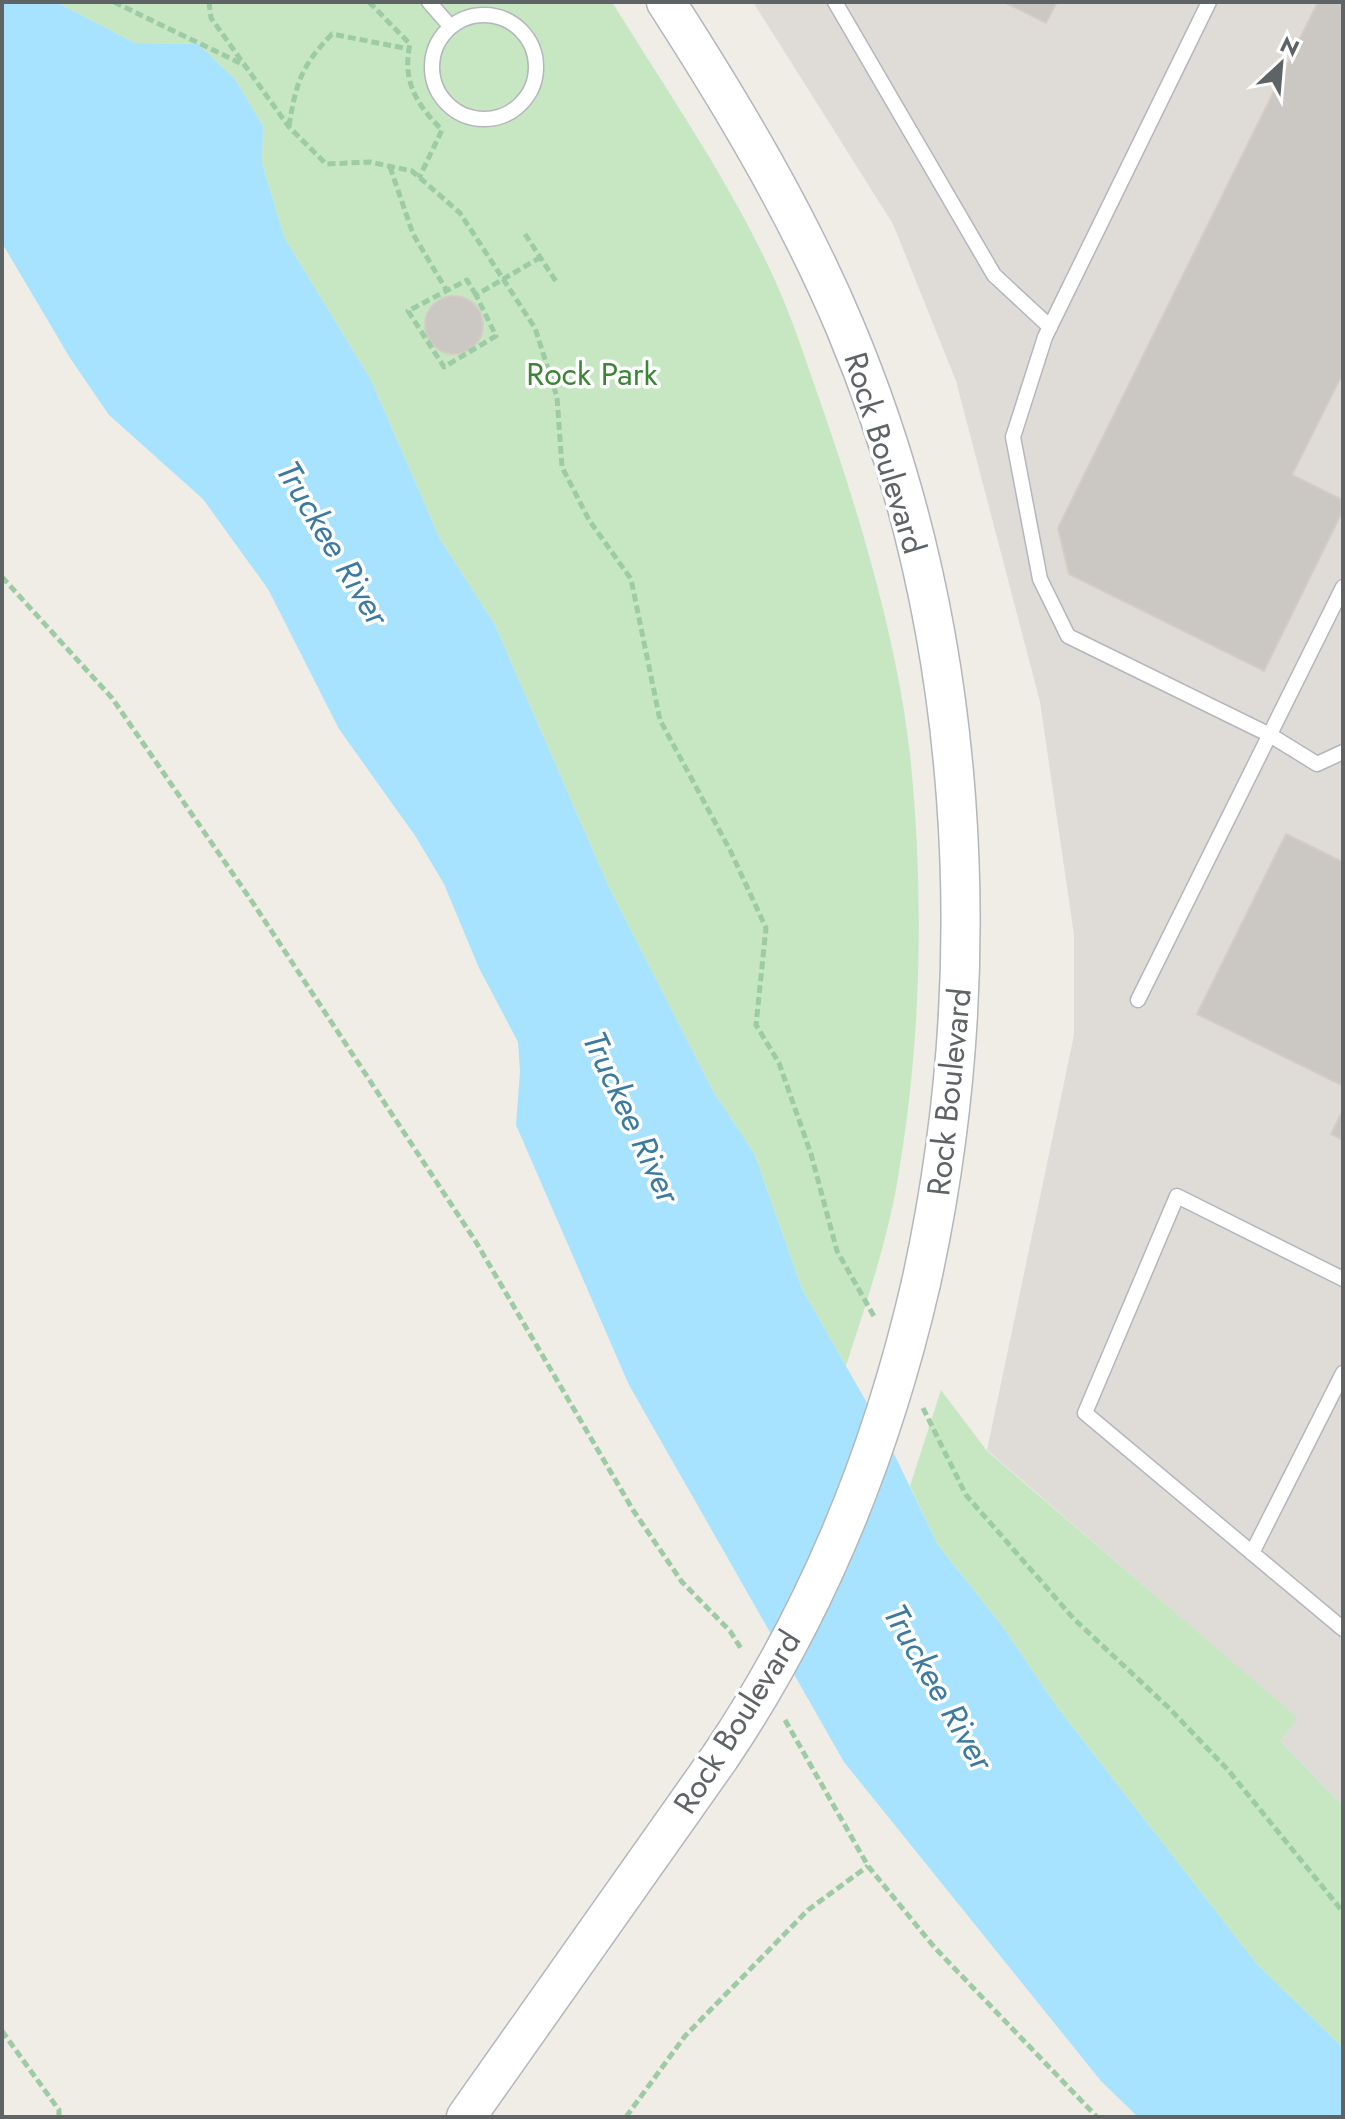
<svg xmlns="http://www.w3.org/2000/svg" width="1345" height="2119" viewBox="0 0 1345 2119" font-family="Jost,sans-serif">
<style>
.industrial{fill:#dfdcd8}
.green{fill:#c7e7c3}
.water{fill:#a7e3fe}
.building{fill:#cbc7c2;stroke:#d5cdc4;stroke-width:2}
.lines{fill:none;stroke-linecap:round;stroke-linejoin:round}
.lane-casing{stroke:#b3b7bb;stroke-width:17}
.secondary-casing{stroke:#b2b7bb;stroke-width:41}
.path{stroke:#9dcba4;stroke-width:5;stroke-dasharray:8 4;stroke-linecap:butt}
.lane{stroke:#fff;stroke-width:14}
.secondary{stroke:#fff;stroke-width:38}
.secondary-bridge-casing{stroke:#b2b7bb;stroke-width:41;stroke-linecap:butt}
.secondary-bridge{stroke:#fff;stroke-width:38}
.labels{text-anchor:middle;stroke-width:7;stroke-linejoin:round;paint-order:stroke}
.park-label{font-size:32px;fill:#3c8536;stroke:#fff}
.street-label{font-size:32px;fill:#5e6366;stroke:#fff}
.water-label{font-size:34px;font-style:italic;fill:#3d7a9f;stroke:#fff}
</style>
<rect width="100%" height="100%" fill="#f0ece6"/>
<path class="industrial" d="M753 2H1343V1806L1280 1741 1297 1718 987 1450 1074 1035V935L1040 702 956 381 893 224Z"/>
<g class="green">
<path d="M56 2H612C667 91 729 180 773 276 792 317 806 361 821 404 859 513 897 639 910 754 924 891 922 1035 899 1171 889 1237 866 1303 846 1366L802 1289 754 1153 713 1091 608 885 495 625 440 539 371 380 284 237 262 163 263 126 235 79 198 44 135 43Z"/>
<path d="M941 1390 987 1451 1298 1718 1280 1741 1343 1806V2048L1256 1963 1057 1707 1003 1627 938 1545 910 1486Z"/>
</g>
<path class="water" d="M2 2H56L135 43 198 44 235 79 263 126 262 163 284 237 371 380 440 539 495 625 608 885 713 1091 754 1153 802 1289 883 1431 938 1545 1003 1627 1057 1707 1256 1963 1343 2048V2117H1138L1101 2081 844 1762 629 1385 516 1125 520 1072 518 1042 479 968 444 884 416 837 339 729 268 589 203 499 109 415 70 358 2 243Z"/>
<g class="building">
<path d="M1004 2H1057L1046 23Z"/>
<path d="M1318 2H1343V373L1292 475 1343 500V510L1264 671 1069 574 1058 528Z"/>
<circle cx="454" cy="325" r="29"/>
<path d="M1286 834 1343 862V1086L1197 1014Z"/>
<path d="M1343 1110V1140L1331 1134Z"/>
</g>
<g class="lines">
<g class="lane-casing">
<g id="lane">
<path d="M429 2 450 26"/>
<path d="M835 2 994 275 1050 327"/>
<path d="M1209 2 1045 337 1013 437 1040 579 1068 636 1270 735 1317 764 1343 752"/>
<circle cx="484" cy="67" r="52"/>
<path d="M1138 1000 1343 587"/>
<path d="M1343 1279 1177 1196 1085 1413 1343 1629"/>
<path d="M1252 1553 1343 1373"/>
</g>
</g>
<g class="secondary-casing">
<g id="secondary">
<path d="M666 2C733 106 797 213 845 327 971 626 990 969 921 1283"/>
<path d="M466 2117 720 1757"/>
</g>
</g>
<g class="path">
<path d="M114 2 244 65"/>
<path d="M209 2 211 18 289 127 326 164 370 162 412 171 460 213 535 328 557 397 562 467 589 520 631 579 660 720 730 850 766 928 756 1025 779 1063 811 1154 837 1251 875 1318"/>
<path d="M369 2 410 44C402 81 416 104 442 130L419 178"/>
<path d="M289 126C296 83 301 66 332 34L409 49"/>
<path d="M390 167 413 234 447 291"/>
<path d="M525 234 557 283"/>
<path d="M476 295 467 280 408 311 444 367 496 336 476 295 541 257"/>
<path d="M2 577 112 698 255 906 476 1242 633 1510 682 1582 730 1631 742 1650"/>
<path d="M923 1408 966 1495 1074 1619 1169 1708 1228 1770 1343 1912"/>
<path d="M785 1720 868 1866 935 1948 1097 2117"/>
<path d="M2 2031 59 2110V2117"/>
<path d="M626 2117 685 2036 808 1910 868 1866"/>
</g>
<use href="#lane" class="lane"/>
<use href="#secondary" class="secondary"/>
<g class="secondary-bridge-casing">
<path id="secondary-bridge" d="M720 1757C817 1613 882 1452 921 1283"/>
</g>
<use href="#secondary-bridge" class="secondary-bridge"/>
</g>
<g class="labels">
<g class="park-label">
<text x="592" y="385">Rock Park</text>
</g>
<g class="street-label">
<text transform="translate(885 453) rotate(73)" y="11">Rock Boulevard</text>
<text transform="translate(949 1092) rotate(-84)" y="11">Rock Boulevard</text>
<text transform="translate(737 1722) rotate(-58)" y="11">Rock Boulevard</text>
</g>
<g class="water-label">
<text transform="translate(333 543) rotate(59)" y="12">Truckee River</text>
<text transform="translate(632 1117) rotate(65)" y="12">Truckee River</text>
<text transform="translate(939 1687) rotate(60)" y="12">Truckee River</text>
</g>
</g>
<rect width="1345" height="2119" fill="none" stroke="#5e6366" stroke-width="8"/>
<g transform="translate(1281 64) rotate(26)" stroke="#ffffff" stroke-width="6" paint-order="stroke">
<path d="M0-6L14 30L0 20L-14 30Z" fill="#5e6366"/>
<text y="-12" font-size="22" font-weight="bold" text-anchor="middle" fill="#5e6366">N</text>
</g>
</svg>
